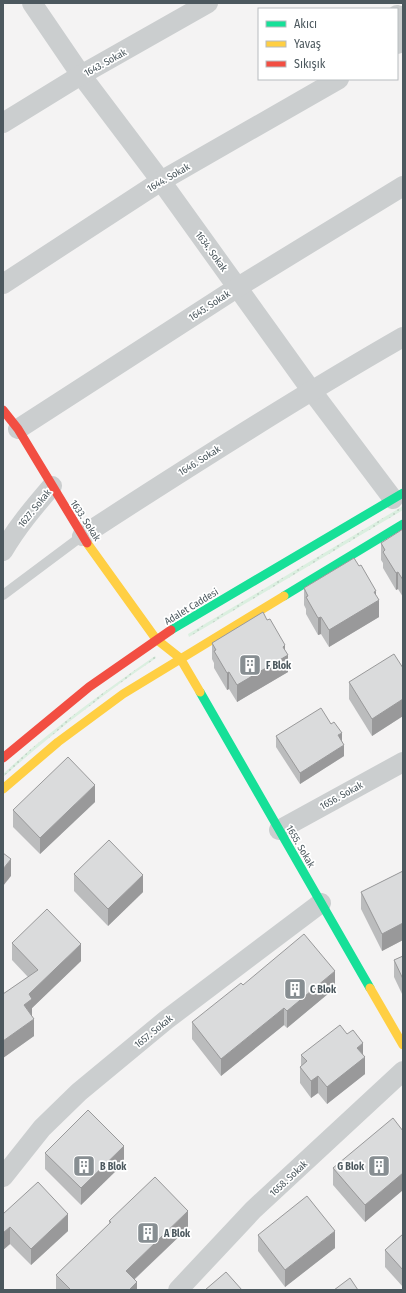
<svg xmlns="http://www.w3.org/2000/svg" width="406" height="1293" viewBox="0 0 406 1293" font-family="'Fira Sans Condensed',sans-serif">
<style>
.grass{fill:url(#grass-dots)}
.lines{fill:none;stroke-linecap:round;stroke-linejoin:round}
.lane{stroke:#cbcecf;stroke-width:10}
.street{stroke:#cbcecf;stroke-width:20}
.fast{stroke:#16e098;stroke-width:9}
.slow{stroke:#ffcf43;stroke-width:9}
.jam{stroke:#f24e42;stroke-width:9}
.wall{fill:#bbbcbd}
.shaded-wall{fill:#99999a}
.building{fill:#dadbdc;stroke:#99999a}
.labels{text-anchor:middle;stroke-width:3.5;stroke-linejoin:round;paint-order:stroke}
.street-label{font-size:10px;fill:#4c585e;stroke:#fff}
.poi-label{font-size:10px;font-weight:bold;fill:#4c585e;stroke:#fff;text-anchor:start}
</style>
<defs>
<pattern id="grass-dots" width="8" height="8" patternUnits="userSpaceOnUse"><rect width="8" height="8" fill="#dbefe0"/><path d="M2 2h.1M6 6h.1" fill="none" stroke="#becfc3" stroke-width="1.8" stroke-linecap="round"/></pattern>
</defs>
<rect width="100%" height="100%" fill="#f4f3f3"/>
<g class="grass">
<path d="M403 506V510L189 637 188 634Z"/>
<path d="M155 656 156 658C101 696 53 733 3 777V774C50 730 102 693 155 656Z"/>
</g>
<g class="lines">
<path class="lane" d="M3 595 82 536"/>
<g class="street">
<path d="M32 3 81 75 161 181 311 390 393 499"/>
<path d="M397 15 403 23"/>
<path d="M397 44 403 41"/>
<path d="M3 123 81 75 208 3"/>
<path d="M3 284 161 181 339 79"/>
<path d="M18 429 238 287 403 186"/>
<path d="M82 536C188 467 293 400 403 337"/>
<path d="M3 551C17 527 34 507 52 486"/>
<path d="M279 830 403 762"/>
<path d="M3 1177 42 1128 79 1092 166 1020 321 903"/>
<path d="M178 1290 253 1210 403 1071"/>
</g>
<g class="fast">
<path d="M284 596 403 524"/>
<path d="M171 630 403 493"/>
<path d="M200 692 370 988"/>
</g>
<g class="slow">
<path d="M87 543 156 639 180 658 200 692"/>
<path d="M3 789 58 742 123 694 284 596"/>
<path d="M370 988 403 1045"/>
</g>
<g class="jam">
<path d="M3 410 18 429 87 543"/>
<path d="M3 758 89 687 171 630"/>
</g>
</g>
<g class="wall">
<path d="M403 529V597L398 589 396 590 383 568V563L381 560V543Z"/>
<path d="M304 588 376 595 379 617 329 647 321 634 318 635 306 614V609L304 605Z"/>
<path d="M212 643 285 650 288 672 237 702 229 689 227 690 214 668V663L212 659Z"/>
<path d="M403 668V716L372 736 349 699V682Z"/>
<path d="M276 736 342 741 344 756 300 784 276 747Z"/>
<path d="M95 802 40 854 13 827V810Z"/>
<path d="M403 871V940L382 951 361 909V892Z"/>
<path d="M74 874 143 892 108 926 74 891Z"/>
<path d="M12 943 81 961 32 1008V1016L34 1036 3 1058V994L28 977 12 960Z"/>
<path d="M403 956V996L394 977V960Z"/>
<path d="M243 985 335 988 287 1028 284 1025 221 1076 192 1039V1022Z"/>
<path d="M301 1055H363L365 1074 327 1104 318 1093 311 1098 300 1083V1067L301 1066Z"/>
<path d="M403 1131V1190L365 1222 333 1185V1168Z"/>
<path d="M45 1153 124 1163 81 1205 45 1169Z"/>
<path d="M3 1214 68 1231 31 1265 10 1244 3 1250Z"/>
<path d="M109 1221 188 1228 135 1279 137 1290H56V1275L109 1224Z"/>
<path d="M403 1234V1287L385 1267V1250Z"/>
<path d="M258 1235 335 1248 285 1287 258 1251Z"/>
</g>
<g class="shaded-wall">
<path d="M398 572V589L396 590V573Z"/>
<path d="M376 591V602L379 600V617L329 647V630Z"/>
<path d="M321 617V634L318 635V618Z"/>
<path d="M285 645V656L288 655V672L237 702V685Z"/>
<path d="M229 672V689L227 690V673Z"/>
<path d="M403 699V716L372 736V719Z"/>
<path d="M342 733V744L338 735Z"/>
<path d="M344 745V756L300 784V773Z"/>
<path d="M95 785V802L40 854V838Z"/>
<path d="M11 859V876L3 886V869Z"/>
<path d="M143 875V892L108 926V909Z"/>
<path d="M403 923V940L382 951V934Z"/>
<path d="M81 944V961L32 1008V1016L24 1005 29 994Z"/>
<path d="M335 971V988L287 1028V1011Z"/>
<path d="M284 1008V1025L221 1076V1059Z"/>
<path d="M34 1019V1036L3 1058V1041Z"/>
<path d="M363 1043V1059L365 1057V1074L327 1104V1087L357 1048Z"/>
<path d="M318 1076V1093L311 1098V1081Z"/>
<path d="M124 1146V1163L81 1205V1188Z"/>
<path d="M403 1173V1190L365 1222V1205Z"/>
<path d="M188 1211V1228L126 1287V1271Z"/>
<path d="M68 1214V1231L31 1265V1249Z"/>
<path d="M10 1227V1244L3 1250V1233Z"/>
<path d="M335 1231V1248L285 1287V1270Z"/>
<path d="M137 1282V1290H129Z"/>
</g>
<g class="building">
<path d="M403 529V580L398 572 396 573 383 552 385 550 381 543Z"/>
<path d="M354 558 359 566 361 565 376 591 374 592 379 600 329 630 321 617 318 618 306 597 308 596 304 588Z"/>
<path d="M263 612 267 620 270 619 285 645 283 647 288 655 237 685 229 672 227 673 214 651 216 650 212 643Z"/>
<path d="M394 654 403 668V699L372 719 349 682Z"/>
<path d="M321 708 331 724 334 722 342 733 338 735 344 745 300 773 276 736Z"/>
<path d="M68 757 95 785 40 838 13 810Z"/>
<path d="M109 840 143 875 108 909 74 874Z"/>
<path d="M3 853 11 859 3 869Z"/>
<path d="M403 871V923L382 934 361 892Z"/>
<path d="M47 909 81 944 29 994 32 999 24 1005 34 1019 3 1041V994L38 970 12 943Z"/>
<path d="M304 934 335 971 287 1011 284 1008 221 1059 192 1022 241 983 243 985Z"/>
<path d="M403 956V979L394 960Z"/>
<path d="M340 1025 347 1034 353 1030 363 1043 357 1048 365 1057 327 1087 318 1076 311 1081 300 1067 307 1061 301 1055Z"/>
<path d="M88 1110 124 1146 81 1188 45 1153Z"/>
<path d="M393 1118 403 1131V1173L365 1205 333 1168Z"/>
<path d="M155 1177 188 1211 126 1271 137 1282 129 1290H71L56 1275 111 1222 109 1221Z"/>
<path d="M38 1182 68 1214 31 1249 10 1227 3 1233V1214Z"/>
<path d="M307 1196 335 1231 285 1270 258 1235Z"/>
<path d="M403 1234V1270L385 1250Z"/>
<path d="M226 1272 242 1290H205Z"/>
<path d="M350 1278 358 1290H334Z"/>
</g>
<defs>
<g id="building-square" transform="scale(1.15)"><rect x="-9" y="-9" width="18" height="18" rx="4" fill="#878e92" stroke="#fff"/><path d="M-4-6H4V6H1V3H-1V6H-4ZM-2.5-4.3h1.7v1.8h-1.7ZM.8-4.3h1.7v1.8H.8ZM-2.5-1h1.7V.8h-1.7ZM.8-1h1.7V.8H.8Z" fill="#fff"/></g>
</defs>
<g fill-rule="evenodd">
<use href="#building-square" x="250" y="665"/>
<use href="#building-square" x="295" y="989"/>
<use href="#building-square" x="84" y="1166"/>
<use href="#building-square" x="379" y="1166"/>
<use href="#building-square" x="148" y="1233"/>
</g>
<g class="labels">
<g class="street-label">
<text transform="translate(105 62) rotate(-29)" y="4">1643. Sokak</text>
<text transform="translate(168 177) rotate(-30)" y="4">1644. Sokak</text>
<text transform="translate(212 251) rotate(54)" y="4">1634. Sokak</text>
<text transform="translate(209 305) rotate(-33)" y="4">1645. Sokak</text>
<text transform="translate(199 460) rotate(-32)" y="4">1646. Sokak</text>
<text transform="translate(34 508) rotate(-51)" y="4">1627. Sokak</text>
<text transform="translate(86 520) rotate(57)" y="4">1633. Sokak</text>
<text transform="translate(191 606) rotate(-31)" y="4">Adalet Caddesi</text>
<text transform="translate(341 795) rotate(-29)" y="4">1656. Sokak</text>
<text transform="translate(301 846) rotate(60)" y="4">1655. Sokak</text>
<text transform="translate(153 1031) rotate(-39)" y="4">1657. Sokak</text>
<text transform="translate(288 1178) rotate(-43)" y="4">1658. Sokak</text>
</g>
<g class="poi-label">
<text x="266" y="669">F Blok</text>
<text x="310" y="993">C Blok</text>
<text x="100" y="1170">B Blok</text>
<text x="364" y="1170" text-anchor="end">G Blok</text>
<text x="164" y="1237">A Blok</text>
</g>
</g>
<rect width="406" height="1293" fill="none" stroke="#4c585e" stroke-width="8"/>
<rect x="258" y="8" width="140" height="72" fill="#ffffff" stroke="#b7bcbf"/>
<rect x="266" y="21" width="20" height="6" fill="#16e098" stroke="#b7bcbf"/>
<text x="294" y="28" font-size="12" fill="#4c585e">Akıcı</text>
<rect x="266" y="41" width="20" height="6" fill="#ffcf43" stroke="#b7bcbf"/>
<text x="294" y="48" font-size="12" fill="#4c585e">Yavaş</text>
<rect x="266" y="61" width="20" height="6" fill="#f24e42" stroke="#b7bcbf"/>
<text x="294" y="68" font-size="12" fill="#4c585e">Sıkışık</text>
</svg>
